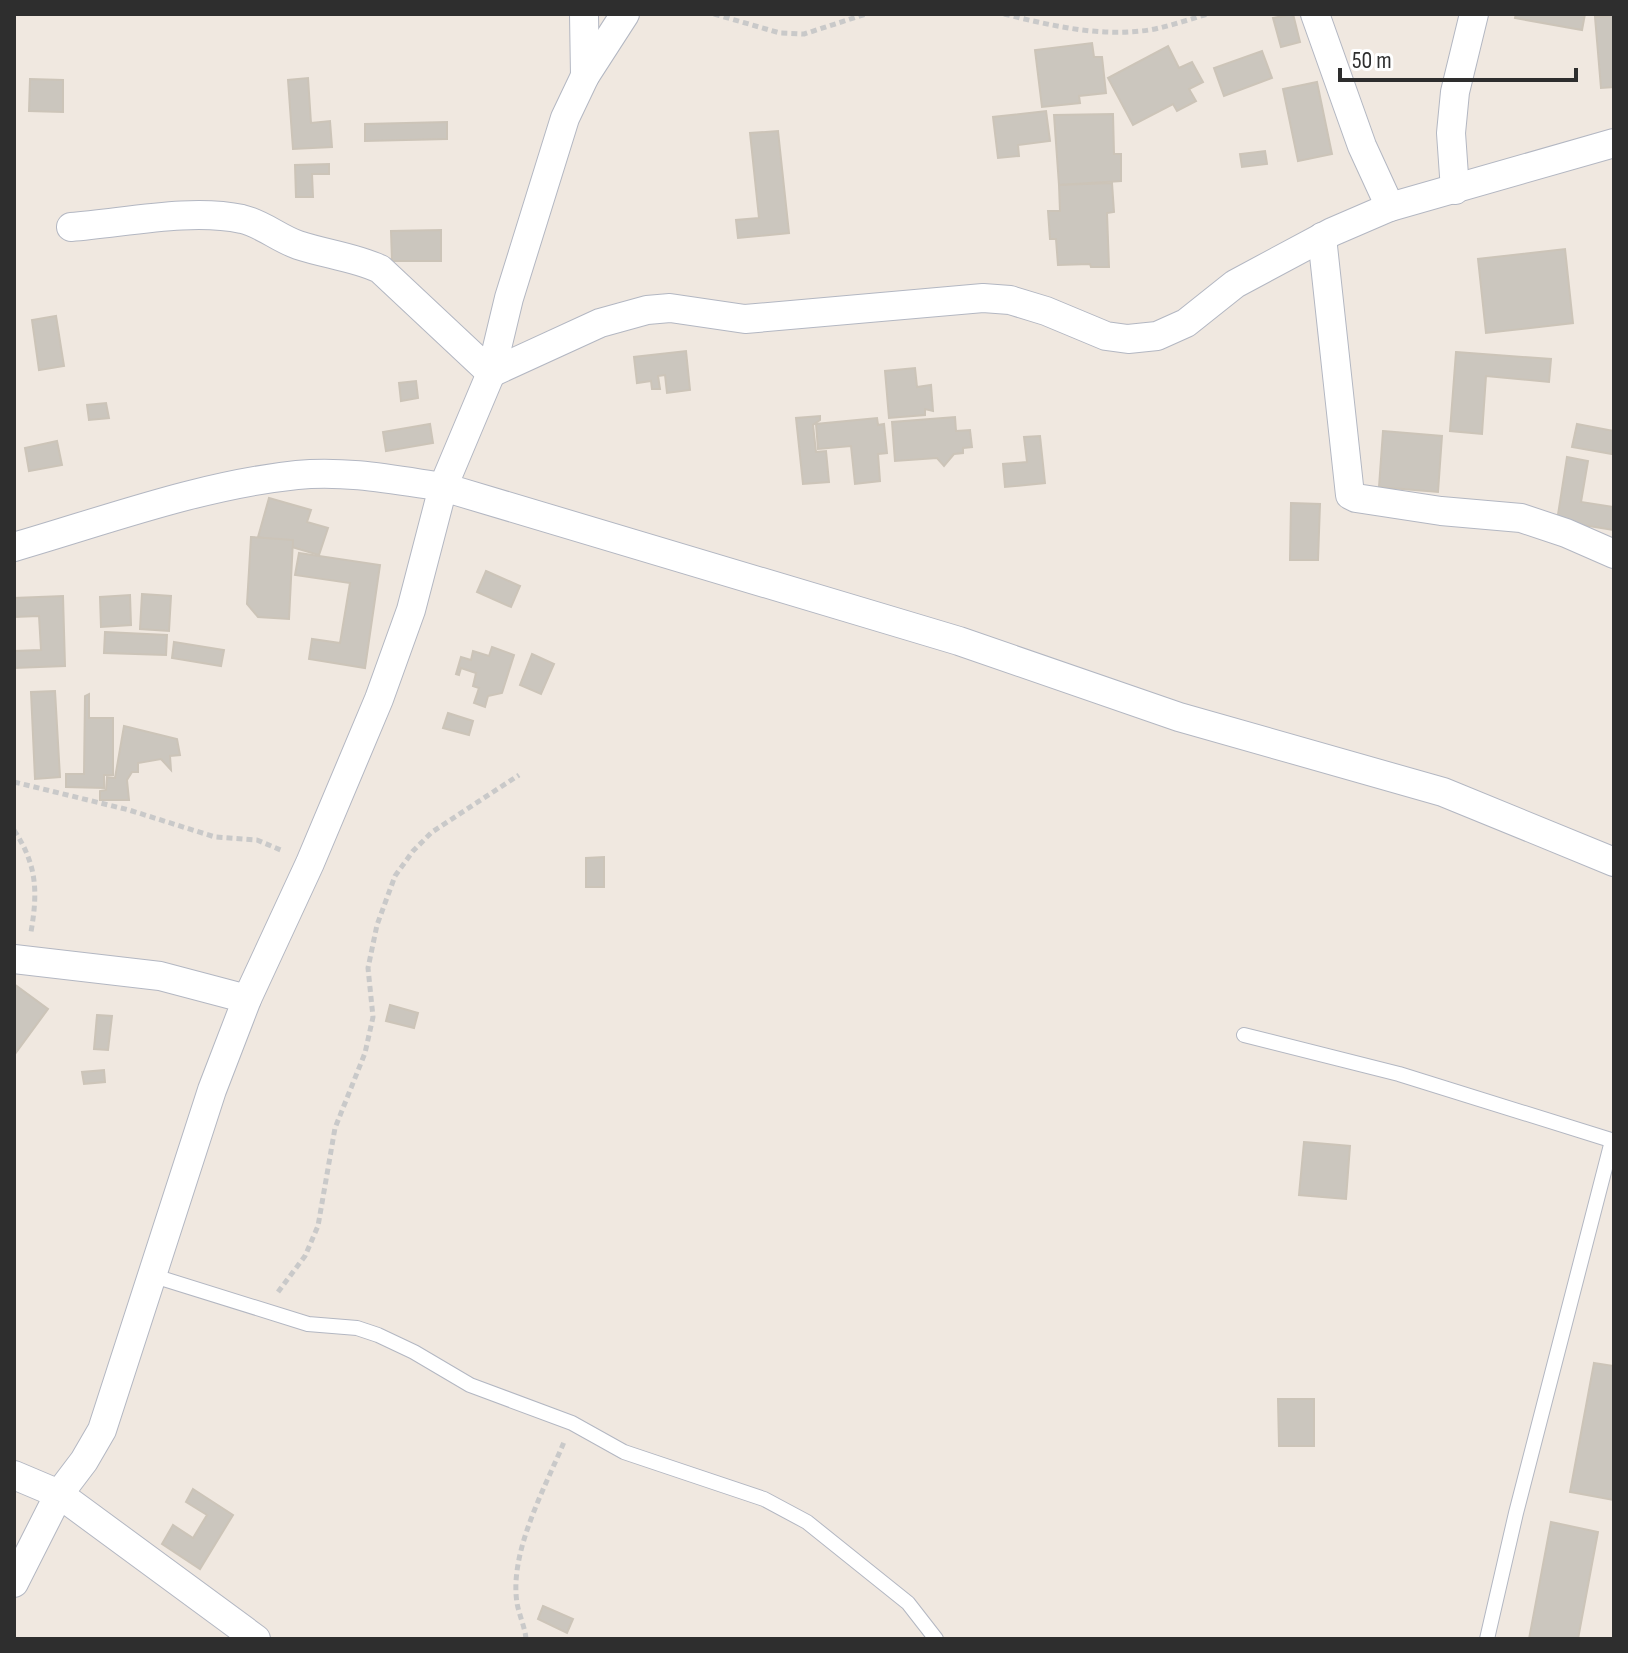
<svg xmlns="http://www.w3.org/2000/svg" width="1628" height="1653" viewBox="0 0 1628 1653" font-family="'Sofia Sans Condensed',sans-serif">
<style>
.building{fill:#cbc6be;stroke:#ccc4b8;stroke-width:2}
.lines{fill:none;stroke-linecap:round;stroke-linejoin:round}
.service-casing{stroke:#b3b7c2;stroke-width:16}
.minor-casing{stroke:#b3b7c2;stroke-width:30}
.path{stroke:#c9c9c9;stroke-width:5;stroke-dasharray:6 4;stroke-linecap:butt}
.service{stroke:#fff;stroke-width:14}
.minor{stroke:#fff;stroke-width:28}
</style>
<rect width="100%" height="100%" fill="#f0e8e0"/>
<g class="building">
<path d="M1293 14 1300 42 1281 47 1273 18Z"/>
<path d="M1516 14H1585L1582 30 1515 18Z"/>
<path d="M1614 15V87L1601 88 1595 17Z"/>
<path d="M1092 43 1094 57H1102L1106 93 1079 96 1080 103 1042 107 1035 50Z"/>
<path d="M1168 46 1179 68 1192 62 1203 82 1189 89 1196 101 1177 111 1173 104 1133 125 1108 78Z"/>
<path d="M1262 51 1272 78 1224 96 1214 68Z"/>
<path d="M308 78 311 123 330 121 332 147 293 149 288 80Z"/>
<path d="M30 79 63 80V112L29 111Z"/>
<path d="M1317 82 1332 154 1298 161 1283 89Z"/>
<path d="M1046 111 1050 141 1018 145 1019 156 998 158 993 117Z"/>
<path d="M1113 114 1114 154H1121V181L1059 185 1054 115Z"/>
<path d="M447 122V139L365 141V124Z"/>
<path d="M778 131 789 233 738 238 736 220 759 218 750 133Z"/>
<path d="M1265 151 1267 164 1242 167 1240 154Z"/>
<path d="M329 164V174H312L313 197H296L295 165Z"/>
<path d="M1112 183 1114 212 1107 213 1109 267H1091L1090 264 1058 265 1056 239H1050L1048 211H1060L1059 185Z"/>
<path d="M441 230V261H392L391 231Z"/>
<path d="M1565 249 1573 323 1486 333 1478 259Z"/>
<path d="M56 316 64 366 39 370 32 320Z"/>
<path d="M686 351 690 390 667 393 665 375 658 376 660 389H652L651 381 637 383 634 357Z"/>
<path d="M1456 352 1551 359 1549 382 1486 376 1482 434 1450 431Z"/>
<path d="M915 368 917 387 931 385 933 411 925 409V415L889 418 885 371Z"/>
<path d="M416 381 418 398 401 401 399 383Z"/>
<path d="M106 403 109 418 89 420 87 405Z"/>
<path d="M820 416V420L813 425 816 452 826 451 829 482 803 484 796 418Z"/>
<path d="M955 417 956 431 970 430 972 447 963 448V453L954 454 944 466 937 458 895 461 892 422Z"/>
<path d="M877 418 878 425 884 424 887 453 878 454 880 481 855 484 851 446 818 449 816 424Z"/>
<path d="M430 424 433 443 386 451 383 432Z"/>
<path d="M1577 424 1614 431 1612 454 1572 447Z"/>
<path d="M1383 431 1442 436 1438 492 1379 487Z"/>
<path d="M1040 436 1045 483 1005 487 1003 464 1027 462 1024 437Z"/>
<path d="M57 441 62 465 29 471 25 448Z"/>
<path d="M1567 457 1588 461 1581 502 1614 507V530L1557 521Z"/>
<path d="M269 498 311 510 307 522 328 528 319 555 258 537Z"/>
<path d="M1291 503 1320 504 1318 560H1290Z"/>
<path d="M251 537 293 540 289 619 258 617 247 604Z"/>
<path d="M299 553 380 565 365 668 309 659 312 639 340 643 350 583 295 575Z"/>
<path d="M486 571 520 586 511 607 477 592Z"/>
<path d="M142 594 171 596 169 631 140 629Z"/>
<path d="M130 595 131 625 101 627 100 597Z"/>
<path d="M63 596 65 666 14 668V651L41 650 39 616 14 617V598Z"/>
<path d="M105 632 167 635 166 655 104 653Z"/>
<path d="M174 642 224 650 221 666 172 658Z"/>
<path d="M492 647 514 655 502 693 488 696 485 707 474 703 479 688 473 686 476 673 461 668 459 675 456 674 461 657 471 660 473 651 489 656Z"/>
<path d="M532 654 554 664 541 694 520 685Z"/>
<path d="M55 691 60 777 35 779 31 692Z"/>
<path d="M89 694V718H113V775H104V788L66 787V774H84L85 696Z"/>
<path d="M448 713 473 721 469 735 443 728Z"/>
<path d="M124 726 177 739 180 755 170 756 171 770 161 759 138 763V772H132L127 780 129 800H100V791L106 790 107 777 115 778Z"/>
<path d="M604 857V887H586V858Z"/>
<path d="M14 984 48 1009 15 1054 14 1053Z"/>
<path d="M390 1005 418 1013 414 1028 386 1021Z"/>
<path d="M97 1015 112 1016 108 1050 94 1049Z"/>
<path d="M104 1070 105 1082 84 1084 82 1072Z"/>
<path d="M1304 1142 1350 1146 1346 1199 1299 1195Z"/>
<path d="M1594 1363 1614 1366V1500L1570 1492Z"/>
<path d="M1278 1399H1314V1446H1279Z"/>
<path d="M193 1489 233 1515 200 1569 162 1544 173 1525 193 1538 207 1515 186 1502Z"/>
<path d="M1551 1522 1598 1532 1578 1639H1529Z"/>
<path d="M543 1606 573 1619 567 1633 538 1619Z"/>
</g>
<g class="lines">
<g class="service-casing">
<g id="service">
<path d="M1244 1035 1399 1074 1614 1141"/>
<path d="M151 1275 308 1324 357 1328 378 1335 414 1352 470 1385 572 1423 624 1452 764 1499 807 1522 908 1603 936 1639"/>
<path d="M1487 1639 1516 1513 1612 1141"/>
</g>
</g>
<g class="minor-casing">
<g id="minor">
<path d="M584 14 585 76"/>
<path d="M1315 14 1362 146 1390 207"/>
<path d="M1455 190 1451 133 1455 92 1474 14"/>
<path d="M71 227C124 223 190 208 242 219 263 224 278 238 298 245 325 254 354 257 380 269L491 373 600 323 647 310 670 308 745 319 983 298 1010 300 1046 311 1106 336 1128 339 1157 336 1186 323 1235 284 1332 232 1390 207 1614 143"/>
<path d="M1322 237 1350 495 1356 498 1441 511 1521 518 1566 533 1614 554"/>
<path d="M14 547C107 520 201 485 297 475 346 470 395 480 443 487L959 641 1179 717 1443 792 1614 862"/>
<path d="M14 959 160 976 247 999"/>
<path d="M14 1475 59 1494 256 1639"/>
<path d="M14 1583 59 1494 84 1461 102 1430 212 1090 247 999 310 863 379 699 411 610 443 487 491 373 509 298 565 118 585 76 625 14"/>
</g>
</g>
<g class="path">
<path d="M714 14 780 33 804 34 866 14"/>
<path d="M1004 14C1049 25 1094 36 1141 31 1163 29 1186 20 1208 14"/>
<path d="M14 782 129 810 215 837 257 840 283 851"/>
<path d="M14 830C37 865 38 891 31 932"/>
<path d="M278 1292 305 1256 318 1226 335 1128 365 1053 373 1017 368 968 377 925 395 876 413 851 432 832 519 775"/>
<path d="M526 1639C525 1627 519 1615 517 1603 509 1552 545 1488 564 1442"/>
</g>
<use href="#service" class="service"/>
<use href="#minor" class="minor"/>
</g>
<rect width="1628" height="1653" fill="none" stroke="#2e2e2e" stroke-width="32"/>
<path d="M1340 68v12h236v-12" fill="none" stroke="#2e2e2e" stroke-width="4"/>
<text x="1352" y="68" font-size="24" fill="#2e2e2e" stroke="#ffffff" stroke-width="6" paint-order="stroke">50 m</text>
</svg>
